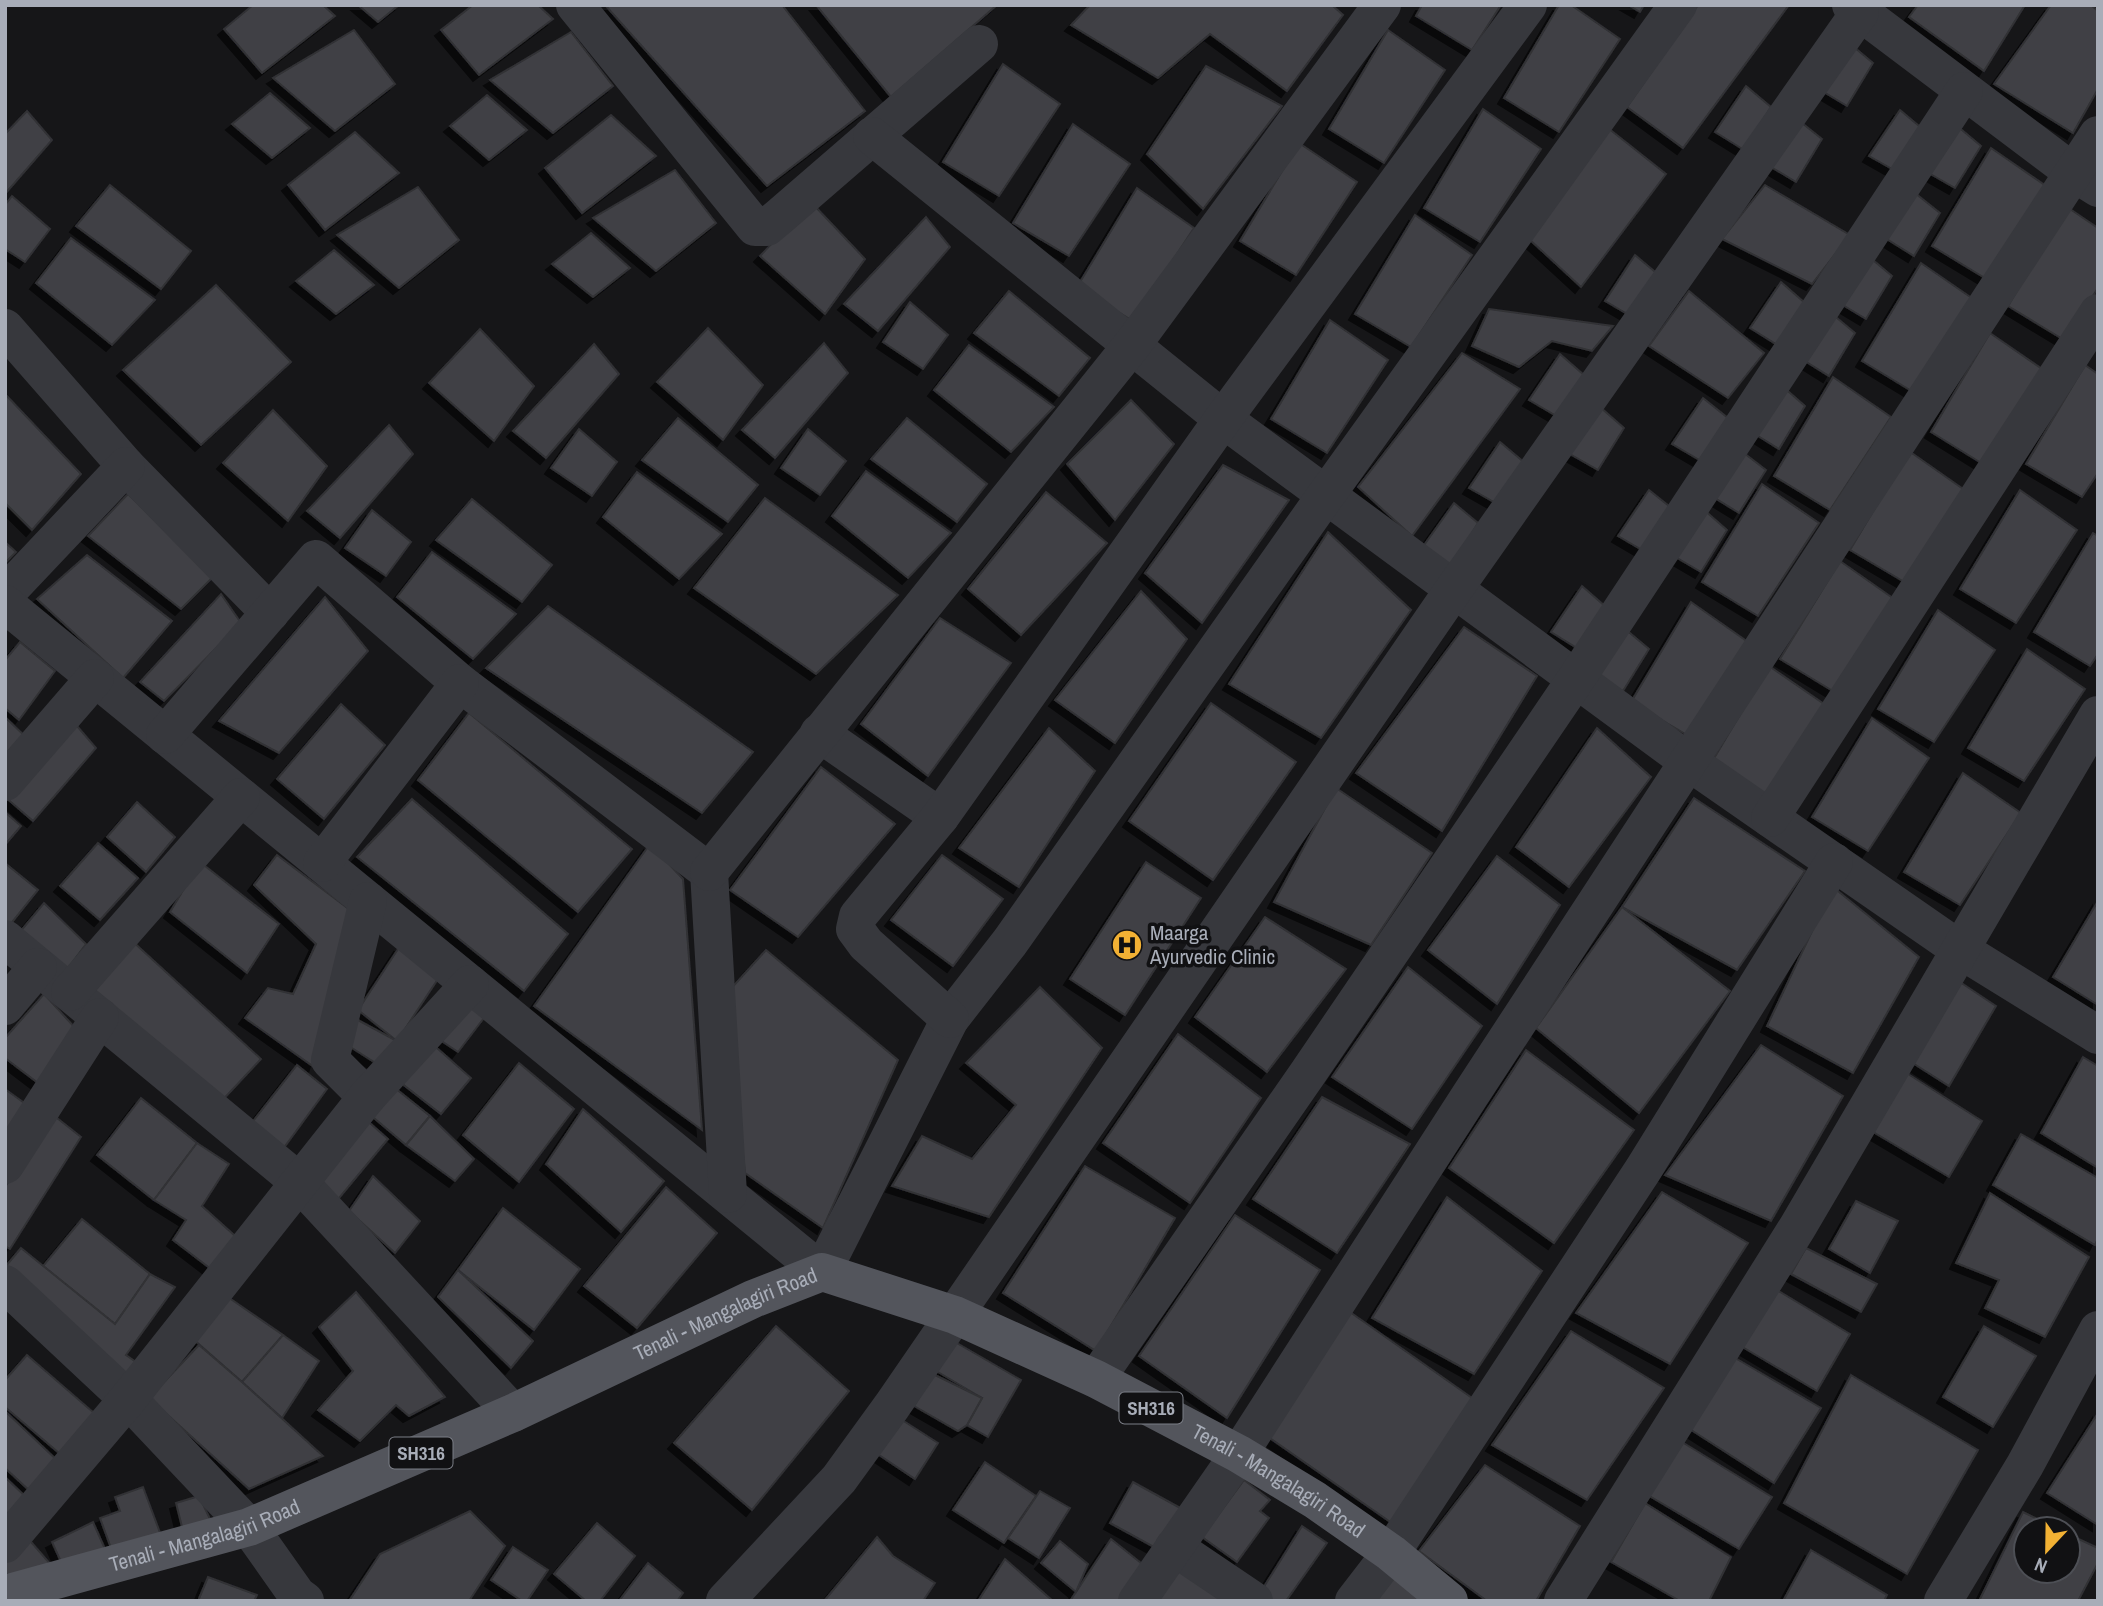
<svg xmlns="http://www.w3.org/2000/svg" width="2103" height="1606" viewBox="0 0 2103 1606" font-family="'Archivo Narrow',sans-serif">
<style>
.building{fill:#404145;stroke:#303034;stroke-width:2;filter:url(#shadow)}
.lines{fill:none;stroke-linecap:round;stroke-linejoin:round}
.street{stroke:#37383d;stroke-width:38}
.primary{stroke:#53555c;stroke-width:38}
.labels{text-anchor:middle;stroke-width:7;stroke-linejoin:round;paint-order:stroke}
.shield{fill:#111113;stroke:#7b7e86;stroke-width:2}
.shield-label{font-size:19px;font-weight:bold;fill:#a8adb8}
.poi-label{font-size:21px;fill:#a8adb8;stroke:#111113;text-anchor:start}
.street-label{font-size:21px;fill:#a8adb8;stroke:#111113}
</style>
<defs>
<filter id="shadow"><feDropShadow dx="-6" dy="6" stdDeviation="0" flood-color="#0009"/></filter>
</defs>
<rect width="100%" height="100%" fill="#161618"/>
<g class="building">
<path d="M253 5H323L335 16 262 73 224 29Z"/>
<path d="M358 5H399L378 22Z"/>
<path d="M473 5H538L553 19 479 75 441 30Z"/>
<path d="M605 5H782L865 111 767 186Z"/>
<path d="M816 5H997L891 97Z"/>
<path d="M1090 5H1332L1343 15 1287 91 1210 34 1158 78 1071 25Z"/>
<path d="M1422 5H1501L1472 50 1416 16Z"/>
<path d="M1559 5H1571L1620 39 1559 132 1504 98Z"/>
<path d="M1628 5H1644L1640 12Z"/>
<path d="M1698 5H1789L1683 148 1627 107Z"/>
<path d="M1918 5H2025L1984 71 1909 17Z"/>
<path d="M2051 5H2091L2098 11V89L2073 133 1994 84Z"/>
<path d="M354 30 395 84 335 131 273 78Z"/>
<path d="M1388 30 1445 70 1384 163 1329 129Z"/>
<path d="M571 32 613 86 553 133 490 80Z"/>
<path d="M1848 42 1873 63 1847 106 1817 88Z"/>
<path d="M1003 64 1060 104 999 196 943 162Z"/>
<path d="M1206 66 1282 106 1203 209 1147 154Z"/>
<path d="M1746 86 1771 107 1744 150 1715 132Z"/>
<path d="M270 93 310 128 272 158 232 124Z"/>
<path d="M487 95 527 130 489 160 450 126Z"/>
<path d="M1483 109 1541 149 1480 242 1424 208Z"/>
<path d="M1900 110 1925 131 1899 173 1869 156Z"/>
<path d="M27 111 52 140 5 194V134Z"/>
<path d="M611 115 656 156 582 213 545 168Z"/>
<path d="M1797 119 1822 139 1796 182 1766 164Z"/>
<path d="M1073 124 1130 164 1069 256 1013 223Z"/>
<path d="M1956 125 1981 146 1955 188 1925 171Z"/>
<path d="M1608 128 1666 174 1581 287 1529 239Z"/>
<path d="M355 132 399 173 325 230 288 185Z"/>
<path d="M1299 143 1357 182 1296 275 1240 241Z"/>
<path d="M1991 148 2049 188 1988 280 1932 246Z"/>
<path d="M675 170 716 223 656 271 593 218Z"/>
<path d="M110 185 191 251 161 289 76 226Z"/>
<path d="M1765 185 1850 235 1812 284 1722 239Z"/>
<path d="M418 187 459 240 399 288 337 235Z"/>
<path d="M1137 188 1194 228 1133 321 1077 287Z"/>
<path d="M1915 193 1940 213 1914 256 1885 238Z"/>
<path d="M12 196 50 229 25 262 5 249V205Z"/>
<path d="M811 202 865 259 825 314 760 256Z"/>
<path d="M2067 207 2098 228V288L2064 340 2008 306Z"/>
<path d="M1415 215 1472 255 1411 347 1355 314Z"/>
<path d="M926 217 950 247 878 331 844 304Z"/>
<path d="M591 233 630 268 593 297 552 264Z"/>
<path d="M71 238 155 300 112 345 36 283Z"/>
<path d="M334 250 374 285 336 314 296 281Z"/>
<path d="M1635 255 1660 276 1634 318 1605 301Z"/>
<path d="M1867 255 1892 276 1866 319 1836 301Z"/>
<path d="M1921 263 1979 303 1918 395 1862 361Z"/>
<path d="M1781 282 1805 303 1779 346 1750 328Z"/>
<path d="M216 285 291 362 201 445 123 370Z"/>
<path d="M1009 291 1090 358 1059 396 974 333Z"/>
<path d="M1689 291 1764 353 1728 398 1649 346Z"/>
<path d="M910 302 948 335 923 369 883 342Z"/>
<path d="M1489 309 1613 326 1592 351 1552 341 1519 367 1472 346Z"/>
<path d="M1831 313 1855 333 1829 376 1800 358Z"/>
<path d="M1330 320 1388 360 1327 453 1271 419Z"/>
<path d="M708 328 763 385 723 440 657 382Z"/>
<path d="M480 329 534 386 494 441 429 383Z"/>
<path d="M1990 333 2048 373 1986 466 1931 432Z"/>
<path d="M824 343 848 373 775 458 742 430Z"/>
<path d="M594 344 619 374 546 458 513 431Z"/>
<path d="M969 345 1054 407 1011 452 934 390Z"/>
<path d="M1462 353 1520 389 1412 536 1358 487Z"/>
<path d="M1560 354 1584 375 1558 417 1529 400Z"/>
<path d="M2085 365 2098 374V473L2082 497 2026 464Z"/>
<path d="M1833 377 1891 417 1830 510 1774 476Z"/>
<path d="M1781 385 1805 406 1779 449 1750 431Z"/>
<path d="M5 394 81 474 32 530 5 503Z"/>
<path d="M1703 398 1728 418 1701 461 1672 444Z"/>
<path d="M1131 400 1174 444 1115 520 1067 464Z"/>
<path d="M1600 407 1624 428 1598 470 1568 453Z"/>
<path d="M273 410 327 466 288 521 223 463Z"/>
<path d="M678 418 758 485 728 522 642 460Z"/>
<path d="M907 418 987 484 957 522 871 459Z"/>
<path d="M389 425 413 454 340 538 307 511Z"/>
<path d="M579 429 617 462 592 496 551 468Z"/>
<path d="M808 429 846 461 820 495 781 468Z"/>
<path d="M1500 442 1525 463 1499 505 1469 488Z"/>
<path d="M1740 450 1766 470 1739 513 1710 495Z"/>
<path d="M1909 451 1966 491 1906 583 1850 550Z"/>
<path d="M1223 465 1289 500 1202 623 1145 573Z"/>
<path d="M866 471 951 533 908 578 832 516Z"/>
<path d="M637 472 722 534 679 579 603 517Z"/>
<path d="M1762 484 1819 523 1758 616 1702 582Z"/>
<path d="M1649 490 1674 510 1647 553 1618 536Z"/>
<path d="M2020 490 2077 530 2016 623 1960 589Z"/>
<path d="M1046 492 1107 543 1021 635 968 589Z"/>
<path d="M128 494 213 577 181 609 88 536Z"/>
<path d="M765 498 898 595 816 674 694 588Z"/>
<path d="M472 499 552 565 522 602 436 540Z"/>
<path d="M1454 503 1478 523 1452 566 1422 548Z"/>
<path d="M1703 509 1727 530 1701 572 1672 555Z"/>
<path d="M372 510 411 542 386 576 345 548Z"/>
<path d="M1328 532 1411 610 1321 738 1229 684Z"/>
<path d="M2093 533 2098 536V654L2090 666 2034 632Z"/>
<path d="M5 542 16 552 5 563Z"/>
<path d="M432 552 516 614 473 659 397 597Z"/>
<path d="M87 555 172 621 123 678 37 599Z"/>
<path d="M1840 561 1897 601 1836 693 1780 659Z"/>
<path d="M1582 586 1606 607 1580 650 1551 632Z"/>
<path d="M1141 591 1187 639 1115 743 1055 700Z"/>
<path d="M221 594 241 623 164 701 140 682Z"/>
<path d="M325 597 368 651 279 753 219 721Z"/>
<path d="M1691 602 1748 642 1687 735 1631 702Z"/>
<path d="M548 606 753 752 702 813 486 668Z"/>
<path d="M1938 610 1995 650 1934 742 1878 709Z"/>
<path d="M940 618 1011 663 928 776 861 724Z"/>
<path d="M1464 627 1537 676 1442 831 1356 773Z"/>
<path d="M1624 628 1649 649 1623 691 1593 674Z"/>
<path d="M20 642 55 671 19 720 5 708V660Z"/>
<path d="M2027 649 2085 689 2024 781 1968 748Z"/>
<path d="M1769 666 1827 706 1766 798 1710 765Z"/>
<path d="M1211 703 1296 762 1213 880 1129 821Z"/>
<path d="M341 704 385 745 324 819 277 779Z"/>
<path d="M469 713 632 849 578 912 418 780Z"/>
<path d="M5 717 30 741 5 769Z"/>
<path d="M1872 718 1929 758 1868 851 1812 817Z"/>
<path d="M71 719 96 748 33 821 5 797Z"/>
<path d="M1049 728 1095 771 1019 887 959 848Z"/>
<path d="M1597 728 1651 777 1569 887 1516 847Z"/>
<path d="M821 767 895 824 798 937 730 890Z"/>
<path d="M1963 773 2021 813 1960 905 1904 872Z"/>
<path d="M1336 788 1432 853 1371 945 1274 902Z"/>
<path d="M1694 798 1805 871 1737 970 1622 907Z"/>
<path d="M412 799 568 934 524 991 357 857Z"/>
<path d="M137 802 175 837 146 872 107 837Z"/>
<path d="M5 812 21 826 5 845Z"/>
<path d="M98 843 138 878 100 920 60 886Z"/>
<path d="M650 844 683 879 702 1130 534 1006Z"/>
<path d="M277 855 358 916 314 1067 245 1018 268 988 293 994 316 944 254 885Z"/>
<path d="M942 855 1003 899 953 966 891 920Z"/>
<path d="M1497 856 1560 905 1497 1004 1428 950Z"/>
<path d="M200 862 279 924 247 973 170 912Z"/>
<path d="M1146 862 1201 898 1125 1015 1070 979Z"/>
<path d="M5 863 38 890 9 926 5 923Z"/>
<path d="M1833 887 1919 957 1853 1073 1767 1026Z"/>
<path d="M2098 901V1005L2053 977Z"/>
<path d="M44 903 86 944 62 976 19 933Z"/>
<path d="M1622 907 1730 991 1639 1113 1536 1028Z"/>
<path d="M1265 917 1346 969 1267 1072 1195 1017Z"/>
<path d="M130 939 261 1059 217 1106 86 984Z"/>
<path d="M400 946 440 976 397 1041 358 1010Z"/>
<path d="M766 950 898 1060 823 1228 745 1173 726 994Z"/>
<path d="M1408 967 1482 1026 1412 1129 1332 1077Z"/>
<path d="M1960 982 1996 1006 1949 1086 1911 1062Z"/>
<path d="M1040 987 1102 1048 989 1217 892 1186 922 1136 972 1159 1016 1105 966 1063Z"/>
<path d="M44 994 78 1031 38 1083 5 1058V1038Z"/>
<path d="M467 1000 487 1014 458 1052 434 1036Z"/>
<path d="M356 1019 397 1041 385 1069 344 1043Z"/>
<path d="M1178 1034 1261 1098 1190 1203 1103 1143Z"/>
<path d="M429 1041 471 1078 441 1114 396 1079Z"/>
<path d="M1761 1045 1843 1096 1771 1221 1665 1175Z"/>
<path d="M1526 1050 1634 1130 1554 1243 1449 1168Z"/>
<path d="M2083 1057 2098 1066V1168L2041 1133Z"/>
<path d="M519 1063 574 1109 519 1182 463 1135Z"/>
<path d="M297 1065 327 1089 283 1149 250 1125Z"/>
<path d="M1905 1072 1982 1121 1949 1177 1873 1132Z"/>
<path d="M390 1084 430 1116 406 1145 368 1113Z"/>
<path d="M5 1089 27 1105 5 1140Z"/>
<path d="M1322 1097 1410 1144 1337 1253 1253 1199Z"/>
<path d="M141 1098 197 1143 154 1200 97 1155Z"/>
<path d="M583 1109 664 1181 621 1232 546 1164Z"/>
<path d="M52 1114 81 1137 10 1249 5 1246V1187Z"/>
<path d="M362 1116 388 1139 335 1203 306 1175Z"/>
<path d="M430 1116 474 1159 455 1181 406 1145Z"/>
<path d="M2021 1134 2098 1178V1239L2095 1245 1993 1185Z"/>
<path d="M197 1143 229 1164 202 1206 244 1244 220 1276 173 1240 186 1220 154 1200Z"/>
<path d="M1085 1166 1175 1218 1096 1351 1003 1293Z"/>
<path d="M373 1176 420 1221 395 1253 349 1211Z"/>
<path d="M666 1187 717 1233 637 1328 584 1286Z"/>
<path d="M1662 1192 1748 1243 1670 1364 1576 1313Z"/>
<path d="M1990 1193 2089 1257 2045 1337 1985 1308 1999 1280 1956 1263Z"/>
<path d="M1447 1197 1542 1271 1474 1374 1372 1318Z"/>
<path d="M1856 1201 1898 1221 1870 1273 1829 1249Z"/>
<path d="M503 1208 580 1269 534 1330 458 1270Z"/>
<path d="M1235 1215 1320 1270 1227 1418 1139 1356Z"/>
<path d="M82 1219 150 1274 115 1324 43 1266Z"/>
<path d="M21 1248 115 1324 150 1274 175 1287 126 1355 146 1369 128 1394 5 1267Z"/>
<path d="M1806 1248 1877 1284 1861 1312 1791 1274Z"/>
<path d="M458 1270 533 1341 511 1368 438 1297Z"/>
<path d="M1772 1287 1850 1334 1817 1391 1739 1345Z"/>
<path d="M356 1292 445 1397 409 1416 396 1405 360 1441 318 1410 353 1371 319 1327Z"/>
<path d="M225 1295 283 1335 242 1382 192 1338Z"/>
<path d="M1350 1312 1482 1405 1396 1526 1264 1434Z"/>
<path d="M776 1326 849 1391 752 1510 674 1443Z"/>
<path d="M1984 1326 2036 1356 1993 1427 1943 1397Z"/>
<path d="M1571 1331 1664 1388 1587 1500 1492 1445Z"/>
<path d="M283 1335 319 1361 282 1418 242 1382Z"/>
<path d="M943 1335 1021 1380 988 1437 967 1425 982 1398 926 1365Z"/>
<path d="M199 1345 242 1382 323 1456 249 1489 149 1398Z"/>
<path d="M27 1355 101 1419 66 1459 5 1407V1380Z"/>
<path d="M1730 1355 1821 1408 1774 1483 1688 1428Z"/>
<path d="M933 1374 982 1398 967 1425 958 1431 914 1406Z"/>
<path d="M1851 1375 1978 1450 1907 1574 1784 1503Z"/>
<path d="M5 1411 60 1463 31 1492 5 1468Z"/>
<path d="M2098 1413V1525L2047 1493Z"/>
<path d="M899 1418 938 1443 915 1479 876 1453Z"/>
<path d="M1682 1442 1772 1497 1739 1549 1646 1494Z"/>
<path d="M985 1462 1036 1496 1004 1543 953 1510Z"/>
<path d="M1485 1465 1580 1526 1536 1601H1487L1419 1551Z"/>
<path d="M5 1477 28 1499 5 1523Z"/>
<path d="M1244 1480 1270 1500 1260 1511 1269 1518 1237 1562 1202 1537Z"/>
<path d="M1133 1482 1184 1510 1161 1551 1110 1523Z"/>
<path d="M143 1487 165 1546 115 1559 100 1518 120 1511 115 1497Z"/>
<path d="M1040 1491 1070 1508 1039 1558 1008 1538Z"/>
<path d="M199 1496 211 1521 183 1531 176 1503Z"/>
<path d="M1645 1503 1731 1557 1709 1601H1680L1611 1562Z"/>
<path d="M470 1511 505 1546 469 1601H349L380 1554Z"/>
<path d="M2023 1512 2058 1529H2026V1571H2068V1534L2098 1548V1563L2078 1601H1979Z"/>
<path d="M93 1522 109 1558 66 1573 52 1542Z"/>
<path d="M597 1523 635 1556 600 1601H586L554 1574Z"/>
<path d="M1302 1526 1327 1543 1286 1601H1272L1260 1593Z"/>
<path d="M26 1536 52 1566 11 1579 5 1572V1554Z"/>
<path d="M877 1537 893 1556 935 1583 923 1601H824Z"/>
<path d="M1111 1539 1151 1571 1129 1601H1070Z"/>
<path d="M1060 1541 1088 1564 1076 1592 1041 1563Z"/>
<path d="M513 1547 548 1570 527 1601H522L491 1580Z"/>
<path d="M1811 1550 1887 1595 1884 1601H1783Z"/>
<path d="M1005 1559 1053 1601H978Z"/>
<path d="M1180 1560 1241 1601H1153Z"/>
<path d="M648 1563 683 1593 677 1601H619Z"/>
<path d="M1393 1576 1429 1601H1373Z"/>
<path d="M208 1577 257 1595 254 1601H198Z"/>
</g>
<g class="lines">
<g class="street">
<path d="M575 5 755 227H767L779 217 979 44"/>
<path d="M1851 5 2074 173 2098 188"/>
<path d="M872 136 1223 419 1689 762 1959 949 2098 1035"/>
<path d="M5 328 126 466 270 613"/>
<path d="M5 594 126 466"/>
<path d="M5 604 822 1272 950 1019 1010 942 1326 495 1678 5"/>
<path d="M819 733 940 817"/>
<path d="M165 735 316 559 460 683 709 872 728 1194"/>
<path d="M5 782 95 678"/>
<path d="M1770 818 2098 313"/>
<path d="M322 863 460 683"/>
<path d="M709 872 1132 345 1382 5"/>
<path d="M5 939 298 1181 513 1413"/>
<path d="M70 992 241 797"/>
<path d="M5 1006 38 967"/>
<path d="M950 1019 866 944 855 929 858 916 940 817 1223 419 1528 5"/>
<path d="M367 1097 330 1060 368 901"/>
<path d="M5 1165 100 1017"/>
<path d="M5 1284 128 1399 249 1527 297 1595 305 1601"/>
<path d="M1096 1379 1308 1073 1576 679 1964 91"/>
<path d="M5 1544 128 1399 367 1097 470 984"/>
<path d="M1174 1547 1254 1601"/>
<path d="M725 1601 839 1479 892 1406 1454 589 1860 12"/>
<path d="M1137 1601 1239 1454 1471 1094 2098 135"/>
<path d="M1354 1601 1391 1553 1643 1170 1834 862"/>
<path d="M1563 1601 1797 1228 2098 715"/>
<path d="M1943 1601 2025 1465 2098 1330"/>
</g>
<path class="primary" id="s1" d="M5 1594 249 1527 513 1413 753 1299 822 1272 955 1315 1096 1379 1239 1454 1315 1500 1391 1553 1449 1601"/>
</g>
<defs>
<g id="hospital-disc" transform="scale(1.575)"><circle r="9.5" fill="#f2b134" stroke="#111113"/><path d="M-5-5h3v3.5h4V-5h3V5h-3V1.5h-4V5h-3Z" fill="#111"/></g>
</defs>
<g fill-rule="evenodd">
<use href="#hospital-disc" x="1127" y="945"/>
</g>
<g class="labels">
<g class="shield">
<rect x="1119.5" y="1392.5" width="63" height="31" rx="5"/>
<rect x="389.5" y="1437.5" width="63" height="31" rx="5"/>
</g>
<g class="shield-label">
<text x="1151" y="1415">SH316</text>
<text x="421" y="1460">SH316</text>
</g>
<g class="poi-label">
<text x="1150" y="940">Maarga<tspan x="1150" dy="24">Ayurvedic Clinic</tspan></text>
</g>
<g class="street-label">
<text dy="7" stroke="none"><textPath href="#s1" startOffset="775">Tenali - Mangalagiri Road</textPath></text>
<text dy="7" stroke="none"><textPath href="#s1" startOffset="1384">Tenali - Mangalagiri Road</textPath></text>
<text dy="7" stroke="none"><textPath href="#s1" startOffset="208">Tenali - Mangalagiri Road</textPath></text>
</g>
</g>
<rect width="2103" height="1606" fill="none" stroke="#a8adb8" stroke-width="14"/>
<g transform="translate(2047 1550) rotate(202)"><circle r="33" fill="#111113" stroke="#4d4f55" stroke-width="2"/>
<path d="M0-5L12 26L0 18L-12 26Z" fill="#f2b134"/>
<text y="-10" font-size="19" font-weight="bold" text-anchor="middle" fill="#a8adb8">N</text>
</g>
</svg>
